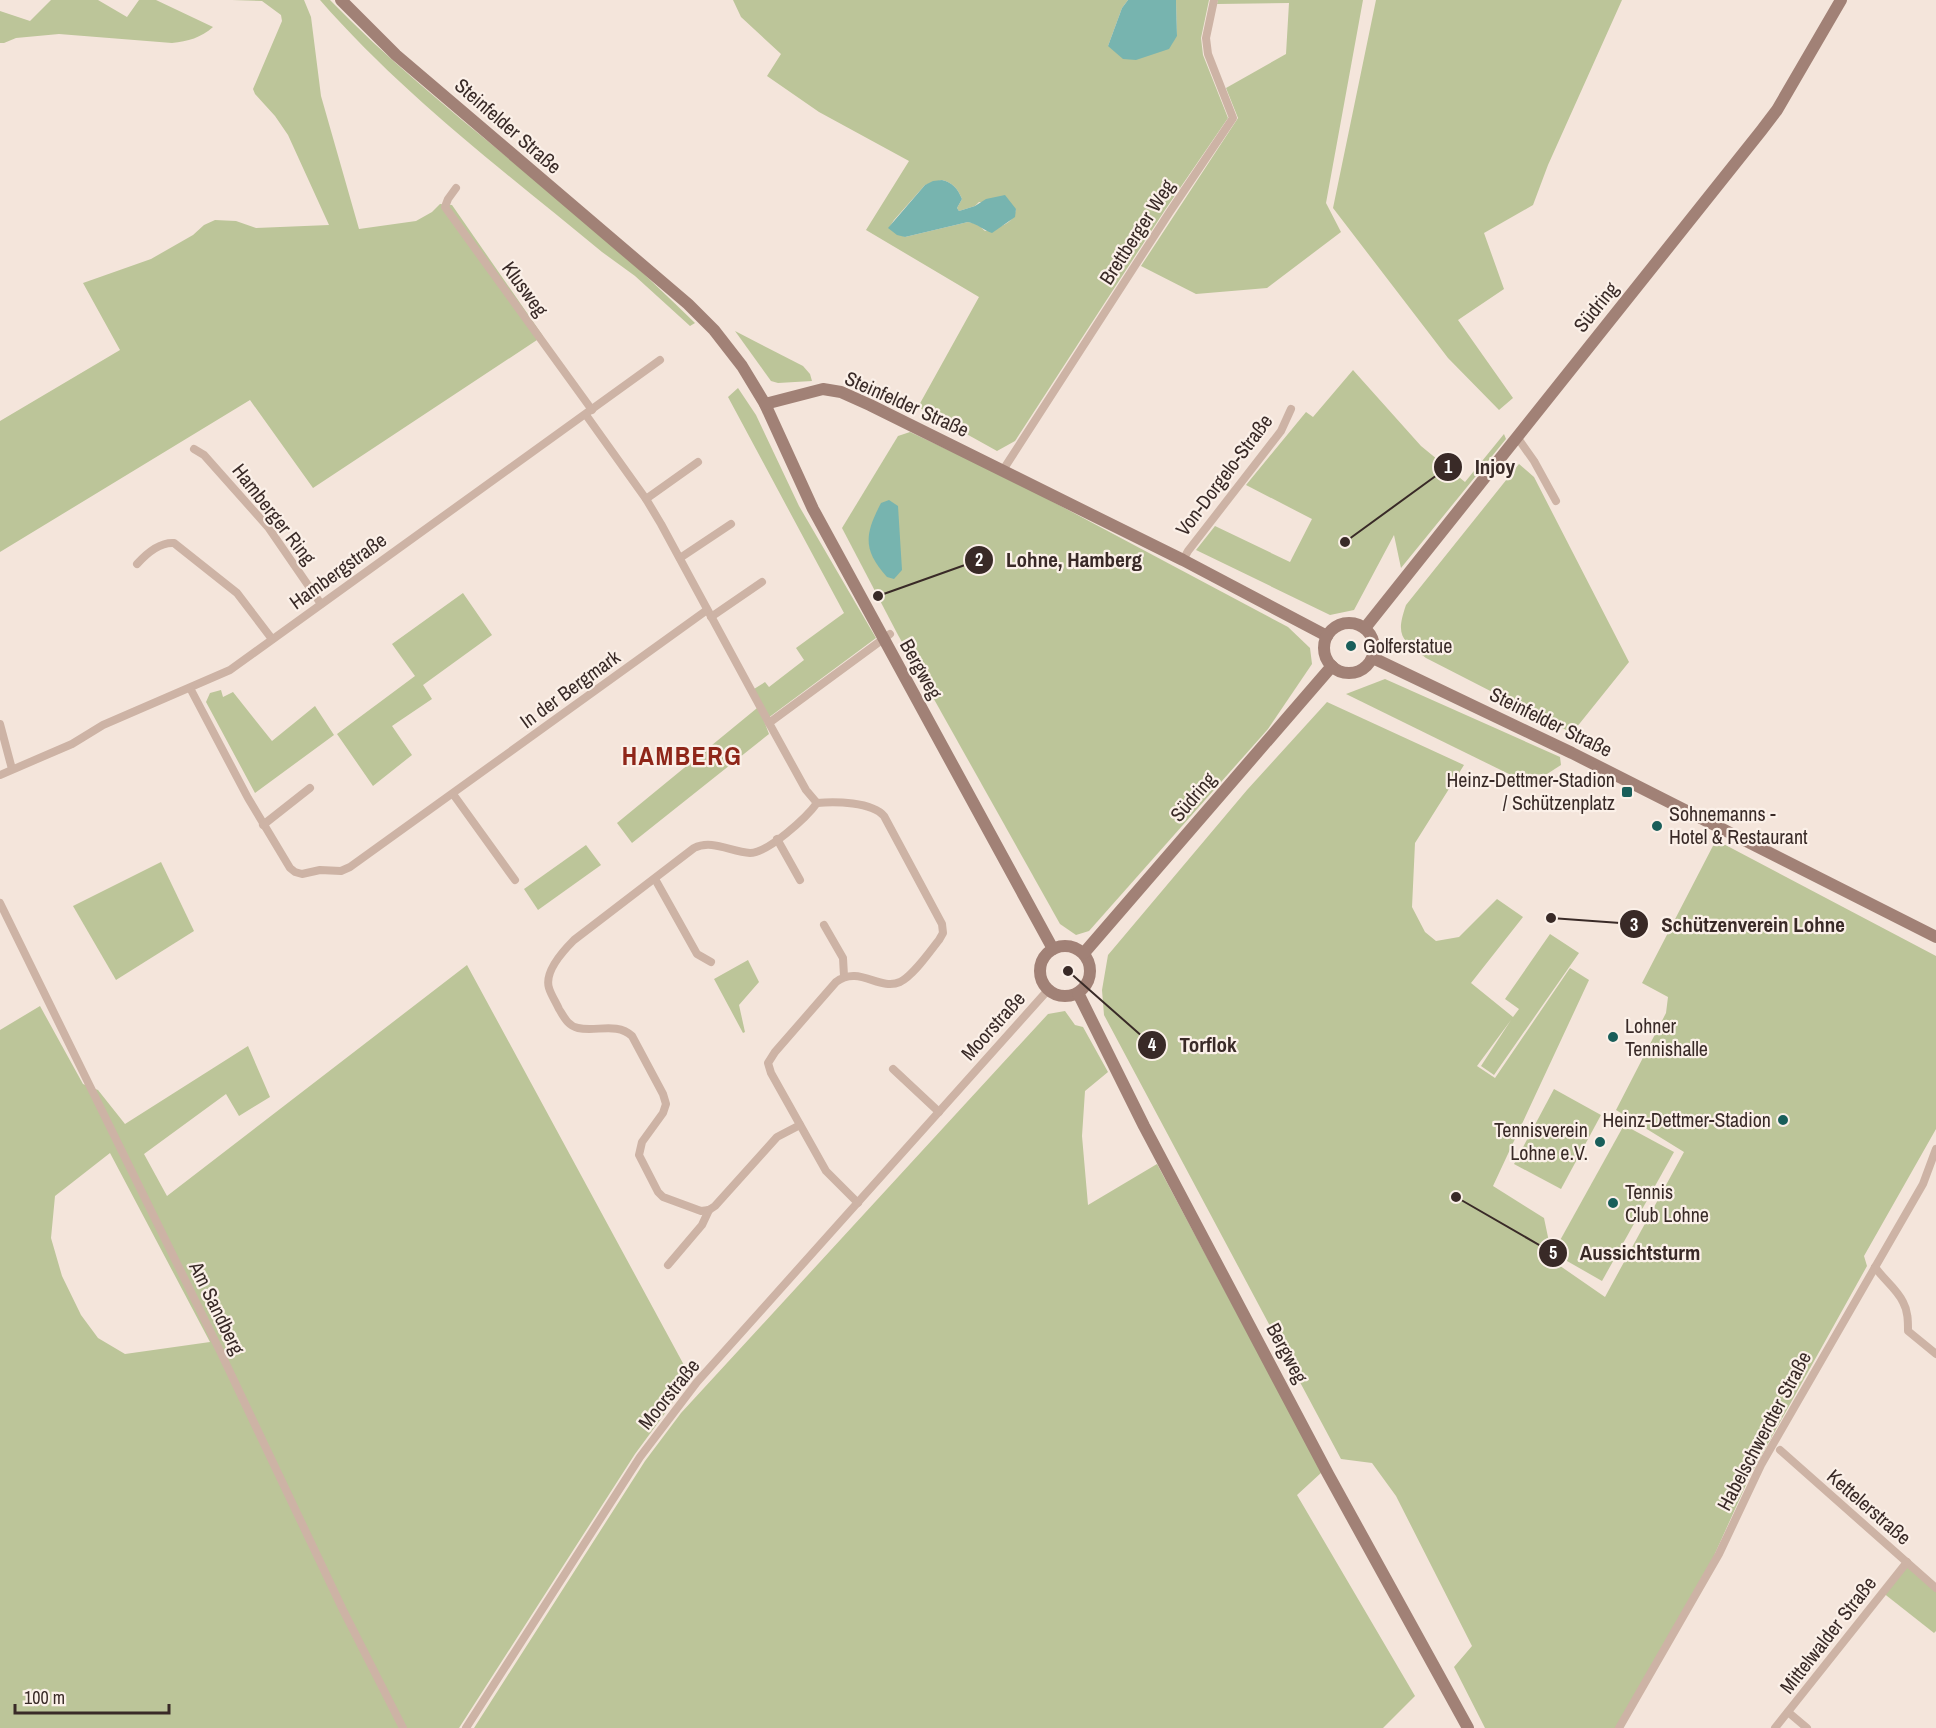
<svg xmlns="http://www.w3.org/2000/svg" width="1936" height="1728" viewBox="0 0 1936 1728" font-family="'Archivo Narrow',sans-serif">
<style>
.green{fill:#bcc599;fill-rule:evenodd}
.water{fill:#77b4af}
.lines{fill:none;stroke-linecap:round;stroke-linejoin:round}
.street{stroke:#cdb3a5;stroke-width:8}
.secondary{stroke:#a18176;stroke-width:12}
.poi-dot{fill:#195e5a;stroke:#fbf0e8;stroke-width:2}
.labels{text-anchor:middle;stroke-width:4.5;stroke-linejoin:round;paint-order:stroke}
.street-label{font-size:20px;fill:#392a27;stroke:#fbf0e8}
.poi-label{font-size:20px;fill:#392a27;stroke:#fbf0e8;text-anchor:start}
.district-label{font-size:26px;font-weight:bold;letter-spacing:1.5px;fill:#8f2619;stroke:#fbf0e8}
.leader{fill:none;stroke:#392a27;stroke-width:2}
.callout-dot{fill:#392a27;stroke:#fbf0e8;stroke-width:2}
.mark-label{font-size:18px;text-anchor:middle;font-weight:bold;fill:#fff}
.callout-label{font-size:21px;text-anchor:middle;font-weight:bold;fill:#392a27;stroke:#fbf0e8;stroke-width:4.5;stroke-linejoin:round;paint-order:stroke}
</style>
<rect width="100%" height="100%" fill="#f4e5db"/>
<g class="green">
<path d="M51 0H98L127 17 139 0H156L213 27C201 38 188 41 172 43L59 34 16 38 4 43H0V11L30 21Z"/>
<path d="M232 0H304L311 17 321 96 359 229 416 221 432 212 440 204 452 205 543 336 313 488 250 400 0 552V421L120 350 83 283 151 259 193 235 204 225 215 220 236 221 256 228 329 225 288 135 275 116 255 94 253 89 282 21 281 15 262 1Z"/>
<path d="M320 0H330C420 93 526 168 622 254 647 276 671 300 695 323L690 326 635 276 602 252C505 172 403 95 320 0Z"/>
<path d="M733 0H1128L1122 8 1108 46 1177 36 1176 0H1209L1201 38 1203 55 1228 118 1165 210 1015 441 997 451 918 407 979 297 866 230 909 161 819 112 767 76 781 54 741 17ZM942 180C952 182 958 189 962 199L957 208 959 211 975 206 979 202 1016 209C1013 225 999 227 985 231L977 224 968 222 905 237 889 228 894 220 925 185Z"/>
<path d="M1218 0H1363L1326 203 1341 232 1267 288 1196 294 1141 266 1238 118 1226 88 1286 54 1289 3 1217 4Z"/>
<path d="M1376 0H1622L1548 165 1533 205 1484 233 1504 289 1458 320 1513 398 1499 410 1448 358 1333 208Z"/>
<path d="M735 331 803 366 810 374 812 381 778 383 771 381Z"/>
<path d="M1353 370 1421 446 1465 482 1504 434 1506 439 1401 568 1394 535 1354 610 1330 615 1196 550 1215 526 1290 562 1312 519 1246 485 1306 412 1313 417Z"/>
<path d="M738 388 756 415 799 506 876 638 764 721 769 734 632 843 617 823 762 704 754 689 765 682 769 687 804 660 796 648 844 613 728 397Z"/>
<path d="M910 432 1010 479 1288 627 1310 648 1312 664 1268 729 1089 931 1076 935 1060 924 898 635 842 528 898 436Z"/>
<path d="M1519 464 1534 477 1629 662 1572 733 1426 658C1402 639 1395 637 1406 605Z"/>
<path d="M463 593 492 635 423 685 432 699 392 726 412 755 373 786 337 734 415 676 392 644Z"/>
<path d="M1385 679 1560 757 1561 765 1547 774 1513 776 1346 694Z"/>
<path d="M221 690 223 697 233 692 272 741 315 706 334 735 255 793 206 702 210 693Z"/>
<path d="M1327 702 1464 765 1415 843 1412 907 1425 932 1436 941 1459 937 1497 899 1523 917 1471 983 1513 1017 1519 1009 1505 999 1550 934 1579 953 1494 1075 1481 1066 1511 1020 1477 1066 1495 1078 1570 968 1589 980 1493 1186 1544 1218 1553 1261 1605 1297 1684 1152 1616 1110 1666 1013 1668 997 1642 983 1716 840 1936 956V1129L1864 1256 1867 1266 1750 1476 1713 1558 1616 1728H1485L1454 1667 1472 1646 1396 1496 1372 1463 1341 1459 1104 1015 1102 990 1108 955 1247 790Z"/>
<path d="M586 845 601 865 538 910 524 889Z"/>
<path d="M161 862 194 931 116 980 73 906Z"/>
<path d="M748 960 759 982 739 1005 745 1032 743 1033 714 979Z"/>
<path d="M467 965 691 1378 635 1454 459 1728H0V1030L40 1006 83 1084 98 1090 125 1124 248 1046 270 1097 239 1116 226 1094 144 1154 167 1196ZM110 1153 210 1342 125 1354 98 1338 81 1315 62 1276 51 1238 55 1196Z"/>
<path d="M1065 1011 1075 1025 1083 1027 1108 1072 1085 1091 1082 1136 1088 1205 1157 1164 1322 1472 1297 1495 1415 1696 1383 1728H474L645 1461 681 1413 1048 1014Z"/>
<path d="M1554 1089 1601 1115 1561 1189 1514 1164Z"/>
<path d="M1624 1125 1674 1152 1602 1281 1553 1253Z"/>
<path d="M1907 1562 1936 1588V1631L1934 1633 1882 1592Z"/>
</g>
<g class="water">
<path d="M1128 0H1176L1177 36 1169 49 1136 60 1123 59 1108 46 1122 8Z"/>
<path d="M942 180C952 182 958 189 962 199L957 208 959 211 975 206 986 199 1005 195 1016 209 1015 217 992 233C983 230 978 224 968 222L905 237 897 235 888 228 925 185 933 181Z"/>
<path d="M889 500 898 506 902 570 894 579 887 577C862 549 865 534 881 503Z"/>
</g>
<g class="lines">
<g class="street">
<path d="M456 188 448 199 445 207 592 410"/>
<path d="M586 415 646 499 661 524 769 723"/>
<path d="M1517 437 1534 461 1556 501"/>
<path d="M194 449 204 455 268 527 321 604"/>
<path d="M1003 470 1169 213 1233 118 1208 54 1206 38 1214 0"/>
<path d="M646 499 698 462"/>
<path d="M680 558 731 524"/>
<path d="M1183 560 1188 551 1281 431 1291 409"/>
<path d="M137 564C146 554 160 542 174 543L237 593 272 639"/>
<path d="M711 617 762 582"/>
<path d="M190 688 248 798 290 868 295 872 302 874 320 870 341 871 350 867 707 610"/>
<path d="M0 724 12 769"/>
<path d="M0 775 72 744 103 725 230 670 660 360"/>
<path d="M453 794 515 880"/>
<path d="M263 825 310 788"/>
<path d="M777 839 800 880"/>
<path d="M655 879 697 954 711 962"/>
<path d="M0 903 220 1351 343 1610 403 1728"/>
<path d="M824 925 843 958 844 976"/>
<path d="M893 1069 939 1112"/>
<path d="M800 1125 777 1137 715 1206 709 1210 701 1211 663 1197 658 1192 639 1155 642 1142 663 1113 666 1104 663 1094 632 1036C617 1022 596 1032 578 1028 568 1026 564 1017 559 1009 556 1002 551 995 549 988 544 972 563 951 574 940L694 848C712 839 731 852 750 853 768 853 807 817 817 803"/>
<path d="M858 1203 826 1171 771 1073 768 1063 775 1052 836 982C859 965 879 991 900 982 914 975 930 951 939 940L943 933 942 924 884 816C872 802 835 801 817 803L806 790 769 723 890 634"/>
<path d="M668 1265 702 1225 709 1210"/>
<path d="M1875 1267C1883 1279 1897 1289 1903 1302 1908 1311 1908 1321 1908 1331L1936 1354"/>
<path d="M1780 1450 1936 1588"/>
<path d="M1788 1712 1807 1728"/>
<path d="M466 1728 640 1457 697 1382 1048 990"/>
<path d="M1619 1728 1719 1554 1761 1465 1923 1184 1936 1149"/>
<path d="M1775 1728 1907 1562"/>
</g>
<g class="secondary">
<path d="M341 0 396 55 688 304 714 330 742 366 765 404 813 509 1053 949"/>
<path d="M765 404 823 389 841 392 870 405 1183 560 1327 636"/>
<circle cx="1349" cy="648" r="25"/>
<path d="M1365 628 1761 131 1777 110 1841 0"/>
<path d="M1373 658 1572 753 1936 937"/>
<circle cx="1065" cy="971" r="25"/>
<path d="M1084 953 1332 666"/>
<path d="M1078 993 1144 1126 1328 1474 1468 1728"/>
</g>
</g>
<g class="poi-dot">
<circle cx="1351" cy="646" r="6"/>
<rect x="1621" y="786" width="12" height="12" rx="3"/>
<circle cx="1657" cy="826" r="6"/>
<circle cx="1613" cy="1037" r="6"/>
<circle cx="1783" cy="1120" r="6"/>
<circle cx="1600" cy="1142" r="6"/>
<circle cx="1613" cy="1203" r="6"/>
</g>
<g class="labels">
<g class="street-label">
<text transform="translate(508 126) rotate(41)" y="7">Steinfelder Straße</text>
<text transform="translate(1137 232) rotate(-57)" y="7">Brettberger Weg</text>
<text transform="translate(525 289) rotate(54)" y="7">Klusweg</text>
<text transform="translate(1596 307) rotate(-51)" y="7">Südring</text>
<text transform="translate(907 404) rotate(24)" y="7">Steinfelder Straße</text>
<text transform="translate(1224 475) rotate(-53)" y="7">Von-Dorgelo-Straße</text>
<text transform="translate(274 514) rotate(52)" y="7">Hamberger Ring</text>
<text transform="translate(338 571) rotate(-36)" y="7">Hambergstraße</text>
<text transform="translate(921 669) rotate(61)" y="7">Bergweg</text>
<text transform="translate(570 689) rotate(-36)" y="7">In der Bergmark</text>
<text transform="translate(1551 722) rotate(26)" y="7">Steinfelder Straße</text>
<text transform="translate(1193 797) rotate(-49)" y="7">Südring</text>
<text transform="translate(993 1026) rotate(-48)" y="7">Moorstraße</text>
<text transform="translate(217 1308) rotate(64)" y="7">Am Sandberg</text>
<text transform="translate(1287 1353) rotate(62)" y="7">Bergweg</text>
<text transform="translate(669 1394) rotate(-51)" y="7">Moorstraße</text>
<text transform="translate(1764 1431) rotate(-62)" y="7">Habelschwerdter Straße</text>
<text transform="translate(1869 1507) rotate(41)" y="7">Kettelerstraße</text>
<text transform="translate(1828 1635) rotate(-52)" y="7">Mittelwalder Straße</text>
</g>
<g class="poi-label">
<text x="1363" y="653">Golferstatue</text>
<text x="1615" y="787" text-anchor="end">Heinz-Dettmer-Stadion<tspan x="1615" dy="23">/ Schützenplatz</tspan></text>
<text x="1669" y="821">Sohnemanns -<tspan x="1669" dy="23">Hotel &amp; Restaurant</tspan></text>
<text x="1625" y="1033">Lohner<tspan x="1625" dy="23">Tennishalle</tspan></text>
<text x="1771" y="1127" text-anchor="end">Heinz-Dettmer-Stadion</text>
<text x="1588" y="1137" text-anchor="end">Tennisverein<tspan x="1588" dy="23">Lohne e.V.</tspan></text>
<text x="1625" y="1199">Tennis<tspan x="1625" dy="23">Club Lohne</tspan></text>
</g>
<g class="district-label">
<text x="682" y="765">HAMBERG</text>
</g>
</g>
<path class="leader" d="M1345 542L1448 467M878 596L979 560M1551 918L1634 924M1068 971L1152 1045M1456 1197L1553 1253"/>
<g class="callout-dot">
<circle cx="1345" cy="542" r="6"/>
<circle cx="878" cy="596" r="6"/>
<circle cx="1551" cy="918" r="6"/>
<circle cx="1068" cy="971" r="6"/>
<circle cx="1456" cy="1197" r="6"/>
<circle cx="1448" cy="467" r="15"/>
<circle cx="979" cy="560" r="15"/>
<circle cx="1634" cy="924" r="15"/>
<circle cx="1152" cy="1045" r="15"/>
<circle cx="1553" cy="1253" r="15"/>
</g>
<g class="mark-label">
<text x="1448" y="473">1</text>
<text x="979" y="566">2</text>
<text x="1634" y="931">3</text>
<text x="1152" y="1051">4</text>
<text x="1553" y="1259">5</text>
</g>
<g class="callout-label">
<text x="1495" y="474">Injoy</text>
<text x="1074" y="567">Lohne, Hamberg</text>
<text x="1753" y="932">Schützenverein Lohne</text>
<text x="1208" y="1052">Torflok</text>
<text x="1640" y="1260">Aussichtsturm</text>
</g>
<path d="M15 1704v9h154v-9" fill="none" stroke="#392a27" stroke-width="3"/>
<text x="24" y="1704" font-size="18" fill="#392a27" stroke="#fbf0e8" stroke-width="4.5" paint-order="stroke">100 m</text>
</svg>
